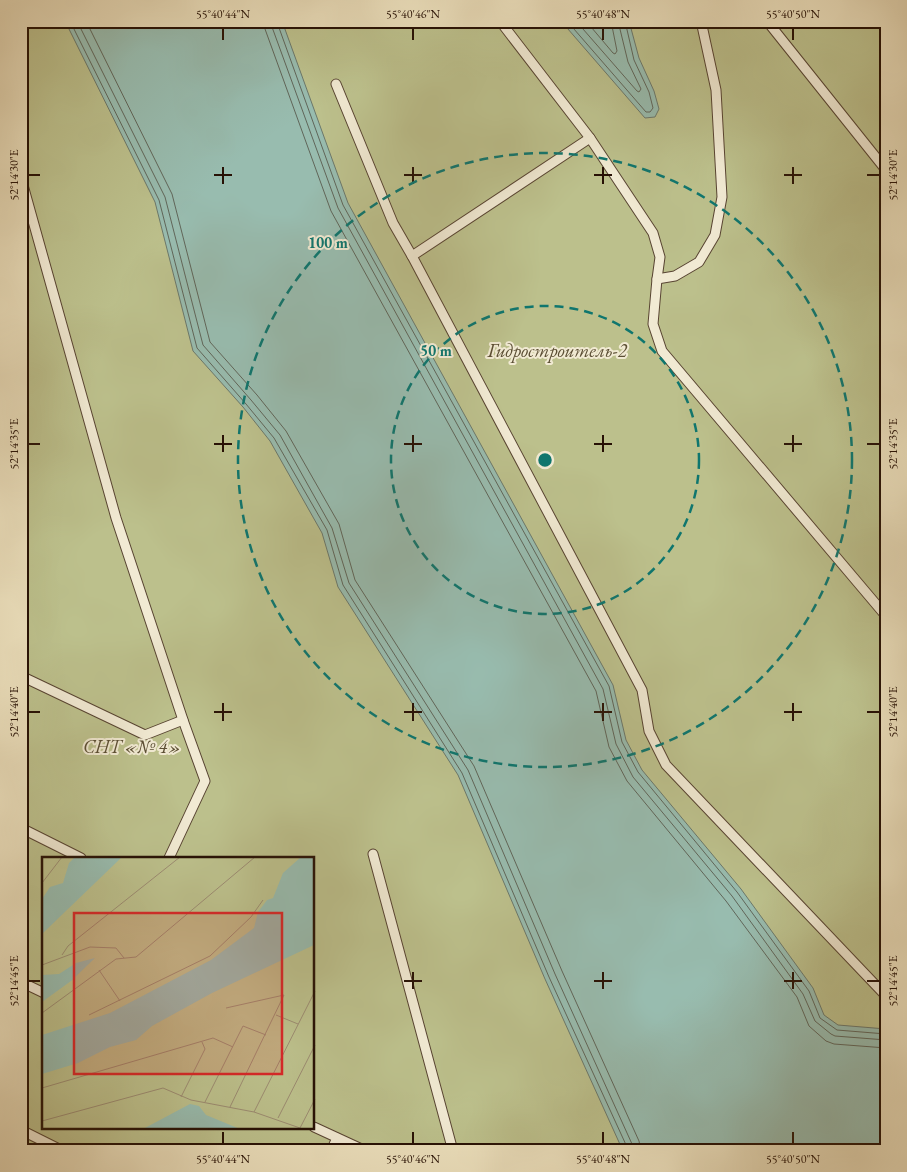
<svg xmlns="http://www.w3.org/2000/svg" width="907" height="1172" viewBox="0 0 907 1172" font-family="'EB Garamond',serif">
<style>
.green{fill:#bcc08c;stroke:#726848;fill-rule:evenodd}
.water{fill:#98bcaf;stroke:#6b786b}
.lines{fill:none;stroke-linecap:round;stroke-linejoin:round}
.shore{stroke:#60665a;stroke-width:1}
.lane-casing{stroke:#584432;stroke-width:11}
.lane{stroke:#f1ead3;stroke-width:9}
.ticks{fill:none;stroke:#271105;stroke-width:2}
.ring{fill:none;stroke:#0f766e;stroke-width:2.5;stroke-dasharray:9 6}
.labels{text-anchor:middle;stroke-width:4;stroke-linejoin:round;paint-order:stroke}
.park-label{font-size:19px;font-style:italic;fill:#5b4e34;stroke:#f1ead3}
.inset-road{fill:none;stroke:#9c8c72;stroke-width:1}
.view{fill:#d62828;fill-opacity:0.15;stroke:#d62828;stroke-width:2.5}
.inset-edge{fill:none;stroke:#271105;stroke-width:2.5}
.centre{fill:#0f766e;stroke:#f1ead3;stroke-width:2.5}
.ring-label{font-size:15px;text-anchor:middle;font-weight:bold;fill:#0f766e;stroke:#f1ead3;stroke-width:4;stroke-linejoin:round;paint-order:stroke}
.neatline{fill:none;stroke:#271105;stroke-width:2}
.ticks-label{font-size:12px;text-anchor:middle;fill:#271105}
</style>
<rect width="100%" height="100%" fill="#eadebb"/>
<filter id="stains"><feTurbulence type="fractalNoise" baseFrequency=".004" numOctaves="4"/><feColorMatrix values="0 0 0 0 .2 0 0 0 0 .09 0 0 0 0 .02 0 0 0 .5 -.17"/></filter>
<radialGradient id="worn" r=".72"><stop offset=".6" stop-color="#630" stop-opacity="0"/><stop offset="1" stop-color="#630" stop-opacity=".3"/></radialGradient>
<path class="green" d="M21 21H886V1151H21ZM44 858H314V1128H44Z"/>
<g class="water">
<path d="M65 21H282L348 203 613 685 626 740 642 770 741 889 813 988 824 1015 838 1025 886 1029V1151H623L545 979 458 775 338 587 322 533 270 441 243 407 193 351 155 202Z"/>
<path d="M561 21H629L639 58 654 91 659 109 655 117 645 118Z"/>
</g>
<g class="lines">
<g class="shore">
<path d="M70 21 159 200 197 348 246 404 274 438 327 530 343 585 462 773 549 977 627 1147V1151"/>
<path d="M77 21 165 197 203 345 251 400 280 435 332 528 349 583 468 770 555 974 632 1144 634 1151"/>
<path d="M86 21 172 194 210 342 257 395 286 431 339 524 355 580 474 766 562 971 639 1141 641 1151"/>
<path d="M264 21 265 29 331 211 596 691 609 747 627 781 726 901 797 997 809 1026 826 1041 834 1044 886 1048"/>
<path d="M271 21 272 27 338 208 603 689 616 744 633 777 732 896 803 994 815 1021 831 1034 835 1036 886 1040"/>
<path d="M278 21V25L343 205 609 686 622 742 638 772 737 892 809 991 820 1018 837 1030 886 1034"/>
<path d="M567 21 646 112H650L653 108 649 92 634 60 625 21"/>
<path d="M576 21 637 91 639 92 641 89 628 62 618 21"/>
<path d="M586 21 613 53 615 54 617 51 611 21"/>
</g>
<g class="lane-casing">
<g id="lane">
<path d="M500 21 590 138 653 233 660 257 657 279 653 324 662 351 886 616"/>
<path d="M767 21 886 170"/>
<path d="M336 84 393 223 412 256 642 690 649 731 666 765 886 996"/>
<path d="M21 178 116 518 183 720 205 781 169 858"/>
<path d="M412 256 590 138"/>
<path d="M657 279 675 276 699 262 715 235 722 197 716 90 701 21"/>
<path d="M21 676 145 735 183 720"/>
<path d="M21 828 81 858"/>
<path d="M373 854 453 1151"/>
<path d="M21 982 44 993"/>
<path d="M314 1127 366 1151"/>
<path d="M21 1130 63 1151"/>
<path d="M331 1151 337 1138"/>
</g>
</g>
<use href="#lane" class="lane"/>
</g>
<path class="ticks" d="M223 28V40M413 28V40M603 28V40M793 28V40M223 167V184M413 167V184M603 167V184M793 167V184M28 175H40M214 175H232M404 175H422M594 175H612M784 175H802M867 175H880M223 435V452M413 435V452M603 435V452M793 435V452M28 444H40M214 444H232M404 444H422M594 444H612M784 444H802M867 444H880M223 703V721M413 703V721M603 703V721M793 703V721M28 712H40M214 712H232M404 712H422M594 712H612M784 712H802M867 712H880M413 972V989M603 972V989M793 972V989M28 981H40M404 981H422M594 981H612M784 981H802M867 981H880M223 1132V1144M413 1132V1144M603 1132V1144M793 1132V1144"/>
<g class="ring">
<circle cx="545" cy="460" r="154"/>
<circle cx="545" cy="460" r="307"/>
</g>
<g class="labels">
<g class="park-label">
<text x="557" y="357">Гидростроитель-2</text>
<text x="132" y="753">СНТ «№ 4»</text>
</g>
</g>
<g transform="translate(42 857)">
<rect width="272" height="272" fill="#eadebb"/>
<path d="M0 0H272V272H0Z" fill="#bcc08c"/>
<path d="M33 0H80L0 77V42L8 30 21 26 27 6ZM259 0H272V88L170 136 110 169 94 183 68 190 36 206 0 217V178L68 156 169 103 212 71 216 55 225 43 231 41 241 16ZM53 101 29 124 0 145V118L17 117 34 106ZM148 247 157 249 164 258 198 272H101Z" fill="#98bcaf"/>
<path class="inset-road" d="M0 26 20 0M20 98 26 89 138 0M0 108 48 90 74 91 82 101M57 113 78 144M184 151 242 138 188 250M0 156 74 102 94 100 213 0M47 158 168 99 209 60 221 43M234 158 256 167M0 231 171 181 191 190M139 240 163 192 160 185M163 245 201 169 224 178M212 255 273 134M236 261 273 188M0 264 121 231 149 243 212 255 258 271 273 242"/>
<path class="view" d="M32 56H240V217H32Z"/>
<rect width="272" height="272" class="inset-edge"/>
</g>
<circle cx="545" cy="460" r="8" class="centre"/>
<g class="ring-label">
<text x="328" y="248">100 m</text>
<text x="436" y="356">50 m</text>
</g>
<rect width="907" height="1172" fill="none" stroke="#eadebb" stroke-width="55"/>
<rect x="28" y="28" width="852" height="1116" class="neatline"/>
<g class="ticks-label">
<text x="223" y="18">55°40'44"N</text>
<text x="413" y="18">55°40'46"N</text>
<text x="603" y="18">55°40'48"N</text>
<text x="793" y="18">55°40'50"N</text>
<text transform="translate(893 175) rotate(-90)" y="4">52°14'30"E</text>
<text transform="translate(14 175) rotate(-90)" y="4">52°14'30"E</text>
<text transform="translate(893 444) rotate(-90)" y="4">52°14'35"E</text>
<text transform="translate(14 444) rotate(-90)" y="4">52°14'35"E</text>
<text transform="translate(14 712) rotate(-90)" y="4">52°14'40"E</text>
<text transform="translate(893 712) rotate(-90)" y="4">52°14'40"E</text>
<text transform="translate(893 981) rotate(-90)" y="4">52°14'45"E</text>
<text transform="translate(14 981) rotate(-90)" y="4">52°14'45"E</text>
<text x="223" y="1163">55°40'44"N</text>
<text x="413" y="1163">55°40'46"N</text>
<text x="603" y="1163">55°40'48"N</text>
<text x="793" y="1163">55°40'50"N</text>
</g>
<rect width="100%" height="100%" filter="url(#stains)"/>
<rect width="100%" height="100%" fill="url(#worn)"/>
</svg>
